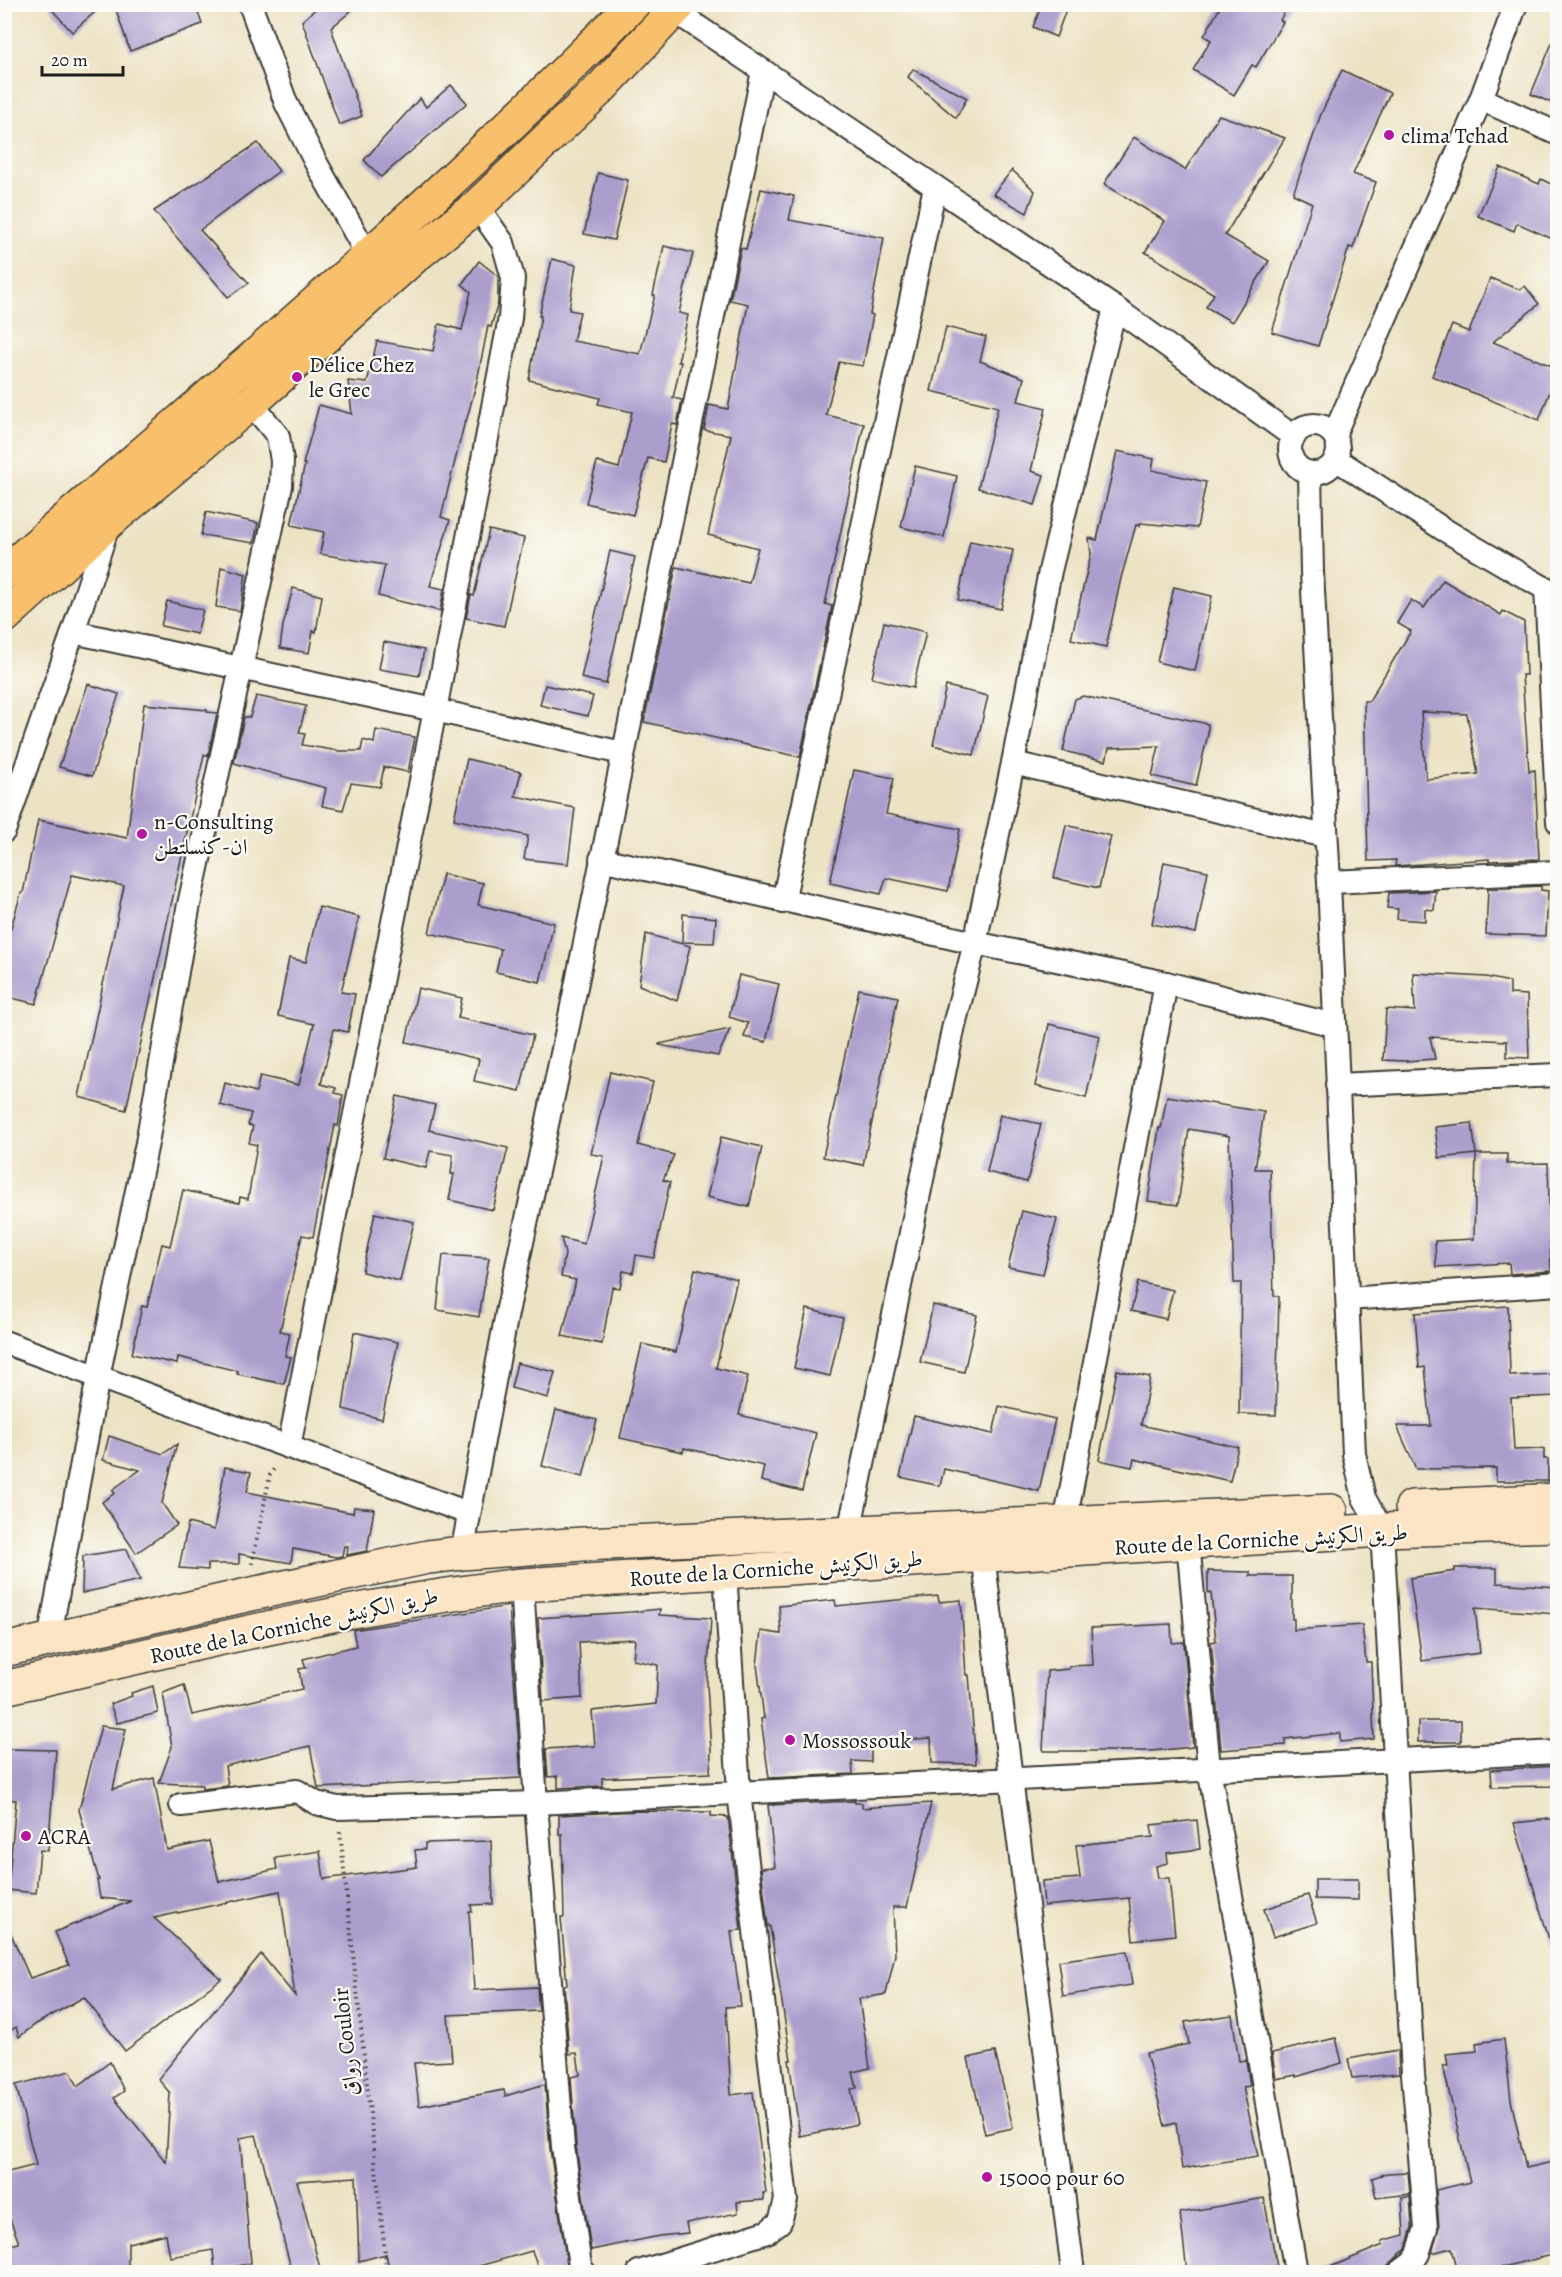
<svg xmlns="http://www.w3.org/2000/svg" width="1562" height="2277" viewBox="0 0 1562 2277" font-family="Alegreya,Amiri,serif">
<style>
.building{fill:#ab9ecd;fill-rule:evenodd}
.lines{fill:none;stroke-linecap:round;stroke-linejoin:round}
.street-casing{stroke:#3b3a35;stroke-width:26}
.secondary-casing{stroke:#3b3a35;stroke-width:36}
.primary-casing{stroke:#3b3a35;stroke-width:36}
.path{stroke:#3b3a35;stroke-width:4;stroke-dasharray:1.5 4.5;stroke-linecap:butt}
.street{stroke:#fff;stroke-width:22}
.secondary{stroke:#fce5c4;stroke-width:33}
.primary{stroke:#f8bf6c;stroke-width:33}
.poi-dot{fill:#b5179e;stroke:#fdfcf7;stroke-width:2}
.labels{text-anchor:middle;stroke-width:4.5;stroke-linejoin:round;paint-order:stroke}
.poi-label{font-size:22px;fill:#1c1c1c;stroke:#fdfcf7;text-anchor:start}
.street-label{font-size:22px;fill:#1c1c1c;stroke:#fdfcf7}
</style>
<rect width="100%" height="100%" fill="#fdfcf7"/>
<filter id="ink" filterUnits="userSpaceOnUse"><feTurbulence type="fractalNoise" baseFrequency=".0167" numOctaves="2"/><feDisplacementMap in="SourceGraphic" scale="12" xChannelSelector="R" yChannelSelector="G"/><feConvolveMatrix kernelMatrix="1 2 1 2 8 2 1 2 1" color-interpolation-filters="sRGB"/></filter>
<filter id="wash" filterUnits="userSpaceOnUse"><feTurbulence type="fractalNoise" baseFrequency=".008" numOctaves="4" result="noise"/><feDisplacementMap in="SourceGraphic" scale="24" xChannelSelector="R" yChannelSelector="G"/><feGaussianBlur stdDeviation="1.35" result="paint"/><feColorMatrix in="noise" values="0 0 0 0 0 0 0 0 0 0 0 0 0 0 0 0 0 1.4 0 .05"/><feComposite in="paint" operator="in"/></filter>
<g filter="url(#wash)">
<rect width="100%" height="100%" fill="#ece3c4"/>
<g id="blocks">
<g class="building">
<path d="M47 4H104L72 32Z"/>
<path d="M114 4H195L202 24 130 51Z"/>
<path d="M321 4H359L331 28 362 116 339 125 302 21Z"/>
<path d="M1042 4H1068L1056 37 1033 27Z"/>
<path d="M1222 4H1289L1280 20 1283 22 1256 67 1252 65 1234 95 1193 70 1211 40 1204 36Z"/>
<path d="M1557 31V105L1531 94Z"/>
<path d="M913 69 967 98 956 118 908 77Z"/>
<path d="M1342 70 1390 93 1353 174 1376 182 1353 248 1349 247 1318 346 1272 332 1312 203 1293 194 1321 114Z"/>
<path d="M451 85 467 103 381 177 364 160 420 98 426 107Z"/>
<path d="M1219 115 1285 138 1225 235 1269 261 1232 322 1206 307 1214 294 1145 252 1165 221 1104 184 1134 137 1185 170Z"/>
<path d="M258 143 279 171 200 230 249 283 228 297 154 211Z"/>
<path d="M1500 167 1539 184 1541 179 1557 187V241L1517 223 1514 231 1478 216Z"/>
<path d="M1012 170 1035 191 1027 213 993 194Z"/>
<path d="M598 173 628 180 614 240 584 234Z"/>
<path d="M761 189 794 196 789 220 884 238 870 314 873 315 863 366 839 362 826 415 864 424 825 604 832 606 800 757 644 722 676 567 749 583 758 548 708 535 731 435 704 430 709 405 728 409 748 304 730 300 741 248 746 249Z"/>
<path d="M664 246 693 253 679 313 688 315 678 362H681L673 398 682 400 677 425 672 424 664 462 648 458 633 515 586 503 597 462 619 468 632 412 598 404 600 398 529 380 541 316H539L552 259 576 265 569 310 580 312 573 341 640 354 655 295H653Z"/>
<path d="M479 261 498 276V303L491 327 488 326 477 381 466 422 465 421 441 517 450 520 430 586 444 589 440 611 378 596 385 565 320 554 324 532 291 525 305 464H303L319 405 352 414 348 381 367 383 377 341 433 351 439 324 462 330 471 292 462 284Z"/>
<path d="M1490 278 1520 290 1525 286 1539 304 1493 342 1557 368V373L1539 420 1432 376 1452 325 1469 332Z"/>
<path d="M946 327 986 337 980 361 1024 378 1018 401 1046 408 1031 471 1044 475 1035 505 978 488 998 407 931 391Z"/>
<path d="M1117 451 1154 459 1152 470 1206 482 1197 528 1140 523V526L1136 525 1121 578 1106 647 1071 639 1091 554 1089 538 1097 540Z"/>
<path d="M915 466 957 476 944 537 901 527Z"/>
<path d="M206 512 258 523 254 543 201 535Z"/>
<path d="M489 530 524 538 504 626 466 618 471 595 474 596Z"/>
<path d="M970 541 1013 550 1001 609 958 600Z"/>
<path d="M610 551 635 557 606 684 581 678Z"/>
<path d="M221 567 246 574 240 611 216 607Z"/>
<path d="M1443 580 1501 615 1503 611 1524 622 1526 675H1522L1529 771 1535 770 1539 859 1489 861V859L1395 866 1396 860 1368 861 1364 701H1369L1411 631 1397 623 1411 600 1424 608ZM1421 712 1467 714 1478 774 1426 779Z"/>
<path d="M1174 587 1212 596 1195 671 1157 662Z"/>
<path d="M293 588 322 596 316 632 313 631 309 653 280 648 283 626Z"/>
<path d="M167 601 203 610 197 634 161 626Z"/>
<path d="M884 622 926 632 913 688 872 678Z"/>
<path d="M384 642 424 650 419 676 379 669Z"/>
<path d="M88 684 119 694 92 776 59 767Z"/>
<path d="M545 685 593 696 588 716 540 705Z"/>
<path d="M946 686 988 696 974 755 933 745Z"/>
<path d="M256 696 306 706 299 733 305 734 302 745 339 751H361L363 740 374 743 376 730 415 737 408 772 384 767 380 787 351 783 343 810 322 806 326 788 234 763 244 717H250Z"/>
<path d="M1083 696 1208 724V734L1196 786 1152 776 1159 746 1109 748 1106 761 1063 751 1075 699Z"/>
<path d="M144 704 207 710V712L217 713 208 756 204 755 126 1110 79 1097 124 886 72 875 36 1004 4 996V952L21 893H23L38 820 127 838Z"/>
<path d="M467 759 521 772 515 796 575 808 568 864 524 859 528 836 454 819Z"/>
<path d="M854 770 894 778 886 814 960 829 948 891 886 878 881 894 830 883Z"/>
<path d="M1066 825 1111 836 1099 888 1054 878Z"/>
<path d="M1164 862 1208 871 1196 933 1152 924Z"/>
<path d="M443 874 483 883 478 905 554 923 540 982 496 972 501 949 429 933Z"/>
<path d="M1541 886V890L1548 891 1546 936 1486 934 1488 889Z"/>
<path d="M1436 891 1434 910 1425 909V921L1397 919 1398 909 1387 908 1389 893Z"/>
<path d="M319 907 359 917 341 992 355 994 348 1032 334 1029 321 1084 336 1088 335 1093 343 1095 338 1126 335 1125 313 1237 302 1235 280 1331 290 1333 285 1356 291 1357 284 1384 237 1374 238 1371 178 1357 177 1364 132 1354 142 1306 147 1307 162 1244 170 1246 183 1190 239 1203 240 1197 248 1199 257 1145 249 1143 253 1126 248 1125 251 1113 220 1105 225 1083 256 1092 260 1076 299 1085 314 1024 278 1016 289 958 306 962Z"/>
<path d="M683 914 716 918 714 943 682 942Z"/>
<path d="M646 934 690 946 677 1001 639 985Z"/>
<path d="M1413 973 1486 977 1510 982V994L1527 995 1529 1058 1507 1057V1041L1430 1037 1435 1059 1405 1061 1383 1060 1386 1009 1415 1011Z"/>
<path d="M739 975 779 984 766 1042 744 1037 748 1023 729 1017Z"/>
<path d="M418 988 462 998 458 1018 533 1035 520 1091 474 1081 479 1059 406 1042Z"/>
<path d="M859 989 898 997 863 1165 823 1157Z"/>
<path d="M1049 1024 1100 1036 1086 1098 1035 1086Z"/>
<path d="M730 1029 718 1056 659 1045V1044Z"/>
<path d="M610 1072 653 1082 638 1145 674 1155 663 1180 670 1182 654 1258 636 1255 633 1273 623 1271 620 1288 612 1287 602 1344 562 1336 576 1280 561 1277 565 1254 561 1238 584 1244 604 1156 591 1154Z"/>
<path d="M397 1096 435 1105 429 1130 508 1148 493 1210 449 1200 454 1174H451L453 1155 430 1151 426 1168 383 1158Z"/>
<path d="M1167 1096 1264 1112 1255 1169H1270L1274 1296H1279L1276 1415 1239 1414 1241 1283H1234L1229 1136 1189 1129 1178 1205 1148 1201 1159 1128H1161Z"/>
<path d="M1000 1115 1041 1124 1027 1182 987 1172Z"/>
<path d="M1472 1123 1476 1154 1439 1158 1435 1127Z"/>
<path d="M721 1137 762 1147 749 1207 707 1197Z"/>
<path d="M1476 1154H1507V1164L1548 1163 1551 1271 1510 1274 1509 1263 1436 1267 1435 1241 1474 1239Z"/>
<path d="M1022 1211 1057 1219 1043 1274 1008 1267Z"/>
<path d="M375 1213 414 1222 400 1281 362 1272Z"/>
<path d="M443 1255 489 1258 479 1317 437 1310Z"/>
<path d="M695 1269 737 1279 716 1368 748 1376 739 1415 816 1433 802 1491 761 1481 764 1466 684 1448 683 1452 620 1438 642 1344 676 1352Z"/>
<path d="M1138 1282 1173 1290 1166 1319 1131 1311Z"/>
<path d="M933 1305 977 1315 964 1372 920 1362Z"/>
<path d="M1508 1306 1510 1376 1556 1374 1557 1396 1511 1398 1514 1450 1544 1449V1459H1548V1481H1496V1468L1416 1469 1397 1426H1431L1425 1367 1419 1368 1415 1313Z"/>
<path d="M807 1309 843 1318 830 1376 794 1368Z"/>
<path d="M354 1332 398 1342 382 1419 343 1409Z"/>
<path d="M517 1363 555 1372 548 1398 511 1388Z"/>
<path d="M1117 1370 1150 1377 1141 1425 1238 1447 1230 1481 1134 1459 1132 1467 1099 1460Z"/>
<path d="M999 1406 1055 1419 1039 1491 944 1469 940 1486 900 1477 914 1416 993 1434Z"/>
<path d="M556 1410 597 1420 583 1477 542 1466Z"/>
<path d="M109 1436 163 1454 177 1444 162 1503 177 1525 136 1553 102 1502 115 1493 112 1490 140 1470 103 1460Z"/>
<path d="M225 1467 251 1472 247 1492 353 1513 354 1507 374 1509 367 1551 347 1555 348 1546H344L342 1556 336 1557 293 1549 291 1563 239 1554V1564H208V1570L179 1568 188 1523 214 1530Z"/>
<path d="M127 1549 140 1580 82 1593 83 1556Z"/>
<path d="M1455 1568H1497V1583L1557 1587V1614L1475 1608 1480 1653 1422 1661 1410 1578 1455 1571Z"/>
<path d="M1208 1571 1250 1572V1576H1292V1619H1294V1630L1362 1625 1366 1662H1371L1374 1739 1340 1742V1733L1285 1739V1745L1221 1750 1211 1642 1216 1641 1211 1593H1208Z"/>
<path d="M938 1596 939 1602 961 1600 966 1675H969L976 1764 932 1763 931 1738 871 1742V1762L852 1761 853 1774 769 1778 761 1719 764 1718 757 1665 761 1631 781 1634 779 1606 835 1600 836 1606Z"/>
<path d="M509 1606 521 1778 318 1788 310 1746 225 1766 228 1786 202 1789V1785L159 1783 172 1747 163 1693 184 1685 192 1715 302 1689 299 1669 306 1668 303 1659 356 1646 353 1630Z"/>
<path d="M660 1609 659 1615 711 1618 707 1684 711 1751 710 1773 602 1778V1786L558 1788V1776L548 1777 546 1749 595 1746 592 1711 656 1704 658 1665 633 1660 635 1639 579 1642 582 1698 543 1701 538 1618 631 1612Z"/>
<path d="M1171 1624 1172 1643 1184 1642 1193 1747 1151 1751H1043L1047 1671 1069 1669V1666L1093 1665 1091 1628Z"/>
<path d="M153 1686 158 1713 117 1723 110 1704 132 1696 131 1693Z"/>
<rect x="1418" y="1721" width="43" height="21"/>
<path d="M101 1726 126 1729 113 1789 154 1778 167 1850 209 1841 219 1882 277 1869 275 1858 320 1851 324 1879 417 1867 415 1850 425 1849V1843L491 1841 493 1904 471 1905 472 1912H469L474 1990 537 1987 539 2011 448 2015 452 2061 414 2063 419 2106 504 2090 505 2096 545 2084 550 2149 568 2272H540L532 2251 458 2272H390L386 2254 359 2261 356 2177 297 2181 321 2272H292L256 2135 240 2138 251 2263 215 2271 213 2250 170 2257 166 2234 128 2243V2272H4V2246L19 2243 4 2203V2176L9 2174 8 2172 36 2165 16 2085 70 2071 78 2086 110 2062 124 2091 114 2098 166 2162 170 2093 158 2079 261 1954 295 1996 280 1891 154 1918 221 1979 125 2051 84 1997 36 2024 19 2037 16 2027 4 2035V1918L30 1978 69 1965 55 1932 131 1901 100 1898 97 1880H99L79 1810Z"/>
<path d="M4 1749 56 1750 48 1851 40 1850 36 1893 8 1890 16 1800 4 1799Z"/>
<path d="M1557 1766V1786L1492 1787 1491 1770Z"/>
<path d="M855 1801V1803H862V1808L931 1803 907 1907H893L895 1955 886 1994 859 1999 870 2068 853 2072 857 2088 851 2089 858 2124 800 2136 789 2060H791L770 1926H768L761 1868 775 1867 768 1805Z"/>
<path d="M640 1811 711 1812V1816L728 1817 741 1930 731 1931 741 2006 726 2007 731 2095 753 2092 766 2193H763L764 2200 737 2202 738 2213 686 2223 688 2233 659 2236 591 2250 576 2146 571 2077 580 2075 577 2053 569 2054 564 1985H567L561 1917H564L562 1834H559V1815Z"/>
<path d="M1557 1818V1948L1552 1949 1514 1823Z"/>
<path d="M1197 1820 1200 1849 1167 1853 1168 1863 1156 1866 1158 1878H1169L1175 1935 1133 1940 1129 1898 1044 1906 1042 1881 1080 1878 1076 1845 1153 1837 1151 1825Z"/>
<path d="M1315 1879H1358V1900L1315 1899Z"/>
<path d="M1308 1895 1317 1923 1273 1937 1264 1909Z"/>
<path d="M1127 1951 1132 1985 1063 1996 1058 1961Z"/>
<path d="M1232 2015 1239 2061 1246 2060 1250 2086 1243 2087 1258 2156 1182 2169 1176 2123 1165 2126 1146 2053 1189 2044 1185 2022Z"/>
<path d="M1336 2038 1342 2063 1296 2077V2075L1276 2079 1272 2053Z"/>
<path d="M1504 2039 1511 2100 1526 2168 1557 2161V2254L1482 2272H1458L1452 2248 1432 2253 1439 2227 1436 2190 1470 2182 1443 2066H1448L1446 2054 1477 2051 1476 2043Z"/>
<path d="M1398 2050 1399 2074 1352 2078 1348 2059Z"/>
<path d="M995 2052 1013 2128 985 2134 968 2058Z"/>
<path d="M1408 2172 1410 2194 1376 2198 1372 2178 1387 2173Z"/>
<path d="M1410 2196 1412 2227 1406 2248 1388 2266 1387 2272H1318L1383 2245 1382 2241 1404 2235 1402 2198Z"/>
<path d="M1264 2198 1278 2272H1187L1180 2213Z"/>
</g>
</g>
</g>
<g filter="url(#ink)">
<use href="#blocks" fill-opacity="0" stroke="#3b3a35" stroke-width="1.5"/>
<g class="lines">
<g class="street-casing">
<g id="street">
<path d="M250 4 286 103 315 161 368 256 376 265"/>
<path d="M664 4 1115 308 1294 437"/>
<path d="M1481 99 1558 134"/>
<circle cx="1314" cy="449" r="24"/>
<path d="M1334 435 1481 99 1516 4"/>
<path d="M1336 459 1443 529 1558 596"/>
<path d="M1310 473 1312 572 1329 882 1354 1454 1364 1498 1382 1530 1413 2074 1426 2228 1418 2254 1412 2263 1400 2272"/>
<path d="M109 523 73 632 435 710 622 753"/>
<path d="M1546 588 1558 822"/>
<path d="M1013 763 1325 836"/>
<path d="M4 831 73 632"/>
<path d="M601 859 975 943 1166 983 1334 1025"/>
<path d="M1329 882 1558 872"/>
<path d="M783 902 935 187"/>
<path d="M1337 1085 1558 1075"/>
<path d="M1348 1299 1558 1284"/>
<path d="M4 1342 468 1513"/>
<path d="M289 1447 435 710 510 318 513 278 503 243 477 206"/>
<path d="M1065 1523 1166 983"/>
<path d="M849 1532 954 1025 975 943 1013 763 1050 571 1115 308"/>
<path d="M1188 1542 1209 1768 1296 2272"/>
<path d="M462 1553 507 1313 569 1021 763 71"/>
<path d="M983 1555 1073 2272"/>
<path d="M522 1585 536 1803 563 2147 580 2266 584 2272"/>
<path d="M49 1640 98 1377 147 1143 188 909 281 486 282 461 278 436 251 403"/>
<path d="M181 1805 297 1791 316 1803 337 1808 536 1803 1558 1752"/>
<path d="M639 2272 767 2232 780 2222 786 2200 739 1792 725 1571"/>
</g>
</g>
<g class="secondary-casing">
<g id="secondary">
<path d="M1412 1507 1558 1500"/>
<path d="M4 1650 247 1595 428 1557 462 1553 583 1544 1331 1511"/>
<path d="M4 1688C176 1649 347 1605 522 1585L1382 1530 1558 1525"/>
</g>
</g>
<g class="primary-casing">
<g id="primary">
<path d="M4 573C218 388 435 206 633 4"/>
<path d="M4 617 110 521 251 403 414 257 477 206 602 87 680 4"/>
</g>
</g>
<g class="path">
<path d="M252 1564 270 1475 275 1467"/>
<path d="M340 1832 387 2272"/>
</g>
<use href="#street" class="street"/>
<use href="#secondary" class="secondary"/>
<use href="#primary" class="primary"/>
</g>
</g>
<g class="poi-dot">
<circle cx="1389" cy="135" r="6"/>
<circle cx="297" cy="377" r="6"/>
<circle cx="142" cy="834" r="6"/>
<circle cx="790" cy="1740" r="6"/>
<circle cx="26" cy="1836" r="6"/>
<circle cx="987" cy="2177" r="6"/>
</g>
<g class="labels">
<g class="poi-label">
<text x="1401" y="143">clima Tchad</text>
<text x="309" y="372">Délice Chez<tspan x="309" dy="25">le Grec</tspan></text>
<text x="154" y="829">n-Consulting<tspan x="154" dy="25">ان-كنسلتطن</tspan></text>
<text x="802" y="1748">Mossossouk</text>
<text x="38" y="1844">ACRA</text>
<text x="999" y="2185">15000 pour 60</text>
</g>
<g class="street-label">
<text transform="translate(1261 1539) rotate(-3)" y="8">Route de la Corniche طريق الكرنيش</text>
<text transform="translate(776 1568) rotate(-4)" y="8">Route de la Corniche طريق الكرنيش</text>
<text transform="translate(294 1625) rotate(-12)" y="8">Route de la Corniche طريق الكرنيش</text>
<text transform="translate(345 2042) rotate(-96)" y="8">رواق Couloir</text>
</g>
</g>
<rect width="1562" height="2277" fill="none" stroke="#fdfcf7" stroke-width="24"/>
<path d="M42 66v9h81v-9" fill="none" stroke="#1c1c1c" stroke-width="3"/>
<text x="51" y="66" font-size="18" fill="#1c1c1c" stroke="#fdfcf7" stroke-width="4.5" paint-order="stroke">20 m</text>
</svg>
